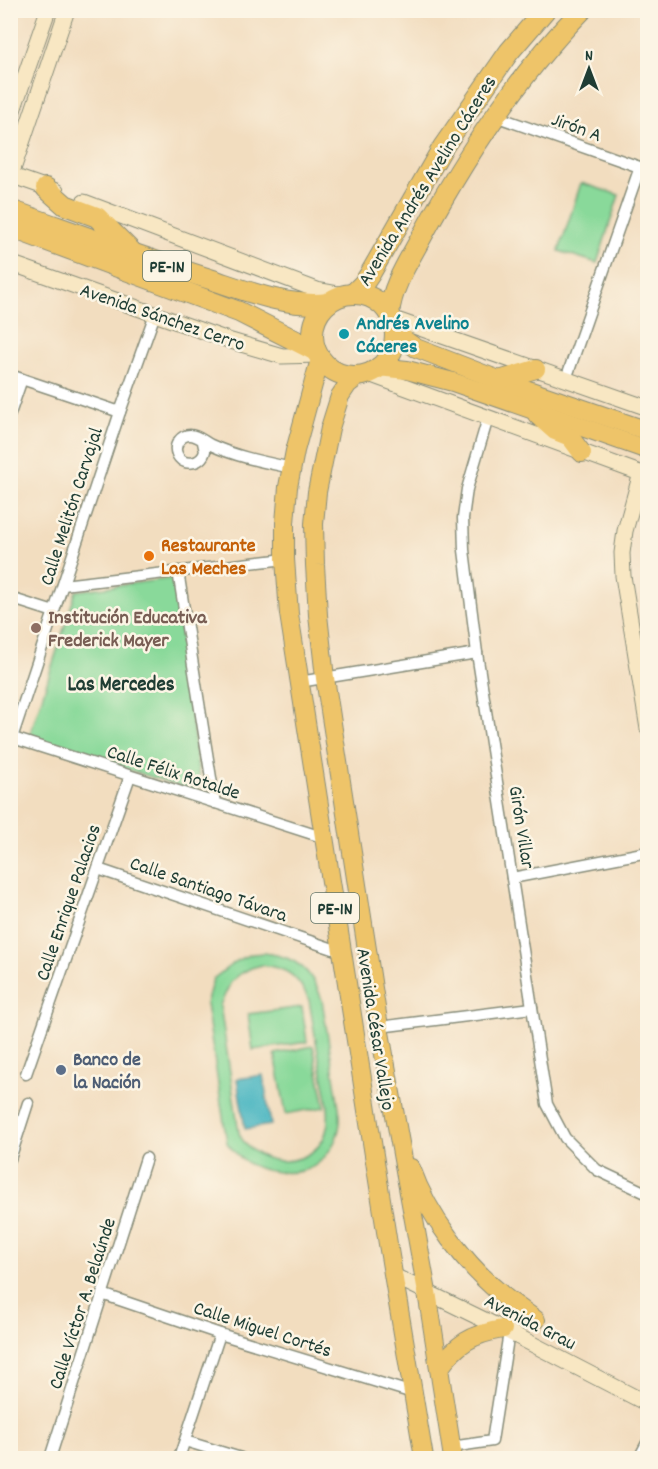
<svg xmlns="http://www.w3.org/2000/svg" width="658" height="1469" viewBox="0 0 658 1469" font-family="Dekko,sans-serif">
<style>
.green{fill:#89d99a;stroke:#548b67;stroke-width:1.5;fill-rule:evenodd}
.water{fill:#47b5c1;stroke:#33797a;stroke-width:1.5}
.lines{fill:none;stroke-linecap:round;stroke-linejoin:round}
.street-casing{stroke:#888d7a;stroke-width:13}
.secondary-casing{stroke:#888d7a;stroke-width:17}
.primary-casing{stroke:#888d7a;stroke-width:20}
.highway-casing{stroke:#888d7a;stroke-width:22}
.street{stroke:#fff;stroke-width:10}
.secondary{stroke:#f8e7c3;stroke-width:15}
.primary{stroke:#eec469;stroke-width:18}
.highway{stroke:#eec469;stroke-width:20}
.culture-dot{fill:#0f9aa8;stroke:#fcf5e5;stroke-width:2}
.food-dot{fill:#e8710a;stroke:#fcf5e5;stroke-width:2}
.education-dot{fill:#8d6e63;stroke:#fcf5e5;stroke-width:2}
.service-dot{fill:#5c6f8a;stroke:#fcf5e5;stroke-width:2}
.labels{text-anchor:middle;stroke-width:5;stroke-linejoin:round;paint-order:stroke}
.shield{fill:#fcf5e5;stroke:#617469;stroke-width:1.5}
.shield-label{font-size:18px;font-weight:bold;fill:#1f3d34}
.street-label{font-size:20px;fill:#1f3d34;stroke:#fcf5e5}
.culture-label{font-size:20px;font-weight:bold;fill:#0d838f;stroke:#fcf5e5;text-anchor:start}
.food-label{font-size:20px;font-weight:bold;fill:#c56008;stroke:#fcf5e5;text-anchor:start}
.education-label{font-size:20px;font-weight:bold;fill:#785e54;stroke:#fcf5e5;text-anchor:start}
.service-label{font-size:20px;font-weight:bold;fill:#4e5e75;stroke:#fcf5e5;text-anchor:start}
.neighbourhood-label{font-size:21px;font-weight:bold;fill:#1f3d34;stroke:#fcf5e5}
</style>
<rect width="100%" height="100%" fill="#fcf5e5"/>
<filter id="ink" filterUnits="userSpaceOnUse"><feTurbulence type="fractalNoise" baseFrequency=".0167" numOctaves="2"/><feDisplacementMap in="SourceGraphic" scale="12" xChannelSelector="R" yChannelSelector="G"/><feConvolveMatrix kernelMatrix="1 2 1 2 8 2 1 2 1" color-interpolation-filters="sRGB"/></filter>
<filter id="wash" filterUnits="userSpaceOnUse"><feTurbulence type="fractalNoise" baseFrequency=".008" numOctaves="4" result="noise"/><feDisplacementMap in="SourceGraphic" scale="24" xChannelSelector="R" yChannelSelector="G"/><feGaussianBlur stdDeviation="1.35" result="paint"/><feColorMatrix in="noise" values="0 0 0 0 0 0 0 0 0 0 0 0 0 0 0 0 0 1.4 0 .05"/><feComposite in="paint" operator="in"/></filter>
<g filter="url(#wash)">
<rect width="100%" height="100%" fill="#f2ddbf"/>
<g class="green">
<path d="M581 183 619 195 597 263 559 251Z"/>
<path d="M174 578 200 786 195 791 29 738 76 591Z"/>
<path d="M264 953C296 956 312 970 322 1000L340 1114C341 1125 339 1132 335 1141 330 1151 324 1160 314 1166 295 1177 260 1173 243 1160 237 1155 232 1149 227 1143L206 1004 213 979 227 968 240 959 252 954ZM262 965C288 968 298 976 309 1000 313 1024 317 1048 322 1073 325 1091 332 1114 326 1132 320 1154 295 1164 274 1160 259 1157 244 1147 239 1133L220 1005 231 982 240 974 251 968Z"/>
<path d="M302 1007 307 1042 253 1050 248 1014Z"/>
<path d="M313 1046 325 1107 286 1114 275 1054Z"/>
</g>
<path class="water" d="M263 1075 271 1125 245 1129 237 1079Z"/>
</g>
<g filter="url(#ink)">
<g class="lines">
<g class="street-casing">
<g id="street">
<path d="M495 116 648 170"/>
<path d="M10 375 120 412"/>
<path d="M566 379 640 167"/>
<path d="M10 414 22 379"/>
<path d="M488 418 467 489 463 518 464 550 477 653 547 1104 565 1138 597 1170 648 1194"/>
<path d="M203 442C203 443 205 451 205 451 202 465 182 467 177 454 173 445 181 435 190 435 198 435 204 442 211 445 237 457 264 462 292 468"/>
<path d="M178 571 215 803"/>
<path d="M63 585 285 559"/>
<path d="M10 598 54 612"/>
<path d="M633 641 648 647"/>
<path d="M299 682 477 653"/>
<path d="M13 738 325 838"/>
<path d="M10 744 120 412 155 314"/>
<path d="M98 869 342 952"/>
<path d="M512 878 648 852"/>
<path d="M379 1027 532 1008"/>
<path d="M26 1074 130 776"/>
<path d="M10 1159 28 1103"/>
<path d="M102 1294 220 1334 413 1393"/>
<path d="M185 1441 241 1458"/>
<path d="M451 1447 492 1441 509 1332"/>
<path d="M50 1458 146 1158"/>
<path d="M179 1458 220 1334"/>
<path d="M639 1458 648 1441"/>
</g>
</g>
<g class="secondary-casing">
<g id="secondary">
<path d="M10 119 48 10"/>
<path d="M10 175 56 191"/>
<path d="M11 175 67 10"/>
<path d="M84 202 317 290 344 295"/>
<path d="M10 263 231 341 282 356 318 355"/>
<path d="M391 318 648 408"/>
<path d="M366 373 648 476"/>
<path d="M641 473 625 531 622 553 623 576 648 729"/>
<path d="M394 1276 509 1332 648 1404"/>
</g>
</g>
<g class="primary-casing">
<g id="primary">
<path d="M394 332 416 348 499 380 648 431"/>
<path d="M320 359 295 451 288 487 285 523V559L289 614 388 1244 424 1458"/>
<path d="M378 367 407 370 453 382 648 450"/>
<path d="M360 375 348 384 340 396 330 428 317 492 314 524 315 565 318 615 325 678 379 1027 427 1292 453 1458"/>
<path d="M499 380 536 369"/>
<path d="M537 415 555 431 570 437 582 453"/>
<path d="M411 1168C428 1216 466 1266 506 1298 515 1305 526 1312 536 1320"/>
<path d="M439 1369C456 1344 472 1334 503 1329"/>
</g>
</g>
<g class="highway-casing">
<g id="highway">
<path d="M46 188 65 205 97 217 131 251"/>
<path d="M10 210C78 234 145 259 213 280 249 292 290 308 328 303"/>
<path d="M10 227 239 312 316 351"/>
<path d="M353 294 364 283 370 274 443 147 509 52 545 10"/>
<circle cx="354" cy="335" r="41"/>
<path d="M389 314C392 286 408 262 421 238 465 156 516 78 582 10"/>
</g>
</g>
<use href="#street" class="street"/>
<use href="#secondary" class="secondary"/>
<use href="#primary" class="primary"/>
<use href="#highway" class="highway"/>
</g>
</g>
<circle class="culture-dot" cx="344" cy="334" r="6"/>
<circle class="food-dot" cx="149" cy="556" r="6"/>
<circle class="education-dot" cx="36" cy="628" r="6"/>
<circle class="service-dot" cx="61" cy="1070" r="6"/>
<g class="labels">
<g class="shield">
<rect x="143" y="251" width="48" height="30" rx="4.5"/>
<rect x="311" y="893" width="48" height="30" rx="4.5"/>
</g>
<g class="shield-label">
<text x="167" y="272">PE-1N</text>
<text x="335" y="914">PE-1N</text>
</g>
<g class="street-label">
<text transform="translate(577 126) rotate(20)" y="7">Jirón A</text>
<text transform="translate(426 180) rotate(-58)" y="7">Avenida Andrés Avelino Cáceres</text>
<text transform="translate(163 316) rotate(19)" y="7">Avenida Sánchez Cerro</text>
<text transform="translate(70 506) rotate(-72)" y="7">Calle Melitón Carvajal</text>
<text transform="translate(174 771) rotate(18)" y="7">Calle Félix Rotalde</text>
<text transform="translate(523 827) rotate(81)" y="7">Girón Villar</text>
<text transform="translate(209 888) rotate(19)" y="7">Calle Santiago Távara</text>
<text transform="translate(67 902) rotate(-71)" y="7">Calle Enrique Palacios</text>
<text transform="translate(377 1029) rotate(81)" y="7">Avenida César Vallejo</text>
<text transform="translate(81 1303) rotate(-72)" y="7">Calle Víctor A. Belaúnde</text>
<text transform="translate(531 1321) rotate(27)" y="7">Avenida Grau</text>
<text transform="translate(263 1328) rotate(18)" y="7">Calle Miguel Cortés</text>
</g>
<g class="culture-label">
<text x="356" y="329">Andrés Avelino<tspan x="356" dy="23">Cáceres</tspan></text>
</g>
<g class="food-label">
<text x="161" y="551">Restaurante<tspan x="161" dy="23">Las Meches</tspan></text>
</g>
<g class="education-label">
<text x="48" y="623">Institución Educativa<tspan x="48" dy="23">Frederick Mayer</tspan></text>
</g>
<g class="service-label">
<text x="73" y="1065">Banco de<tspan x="73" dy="23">la Nación</tspan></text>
</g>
<g class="neighbourhood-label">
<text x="121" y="690">Las Mercedes</text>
</g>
</g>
<rect width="658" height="1469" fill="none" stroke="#fcf5e5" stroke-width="36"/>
<g transform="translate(589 69)" stroke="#fcf5e5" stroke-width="4.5" paint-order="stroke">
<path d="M0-4.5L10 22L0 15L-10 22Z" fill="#1f3d34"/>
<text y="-9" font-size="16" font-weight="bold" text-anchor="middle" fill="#1f3d34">N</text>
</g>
</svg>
